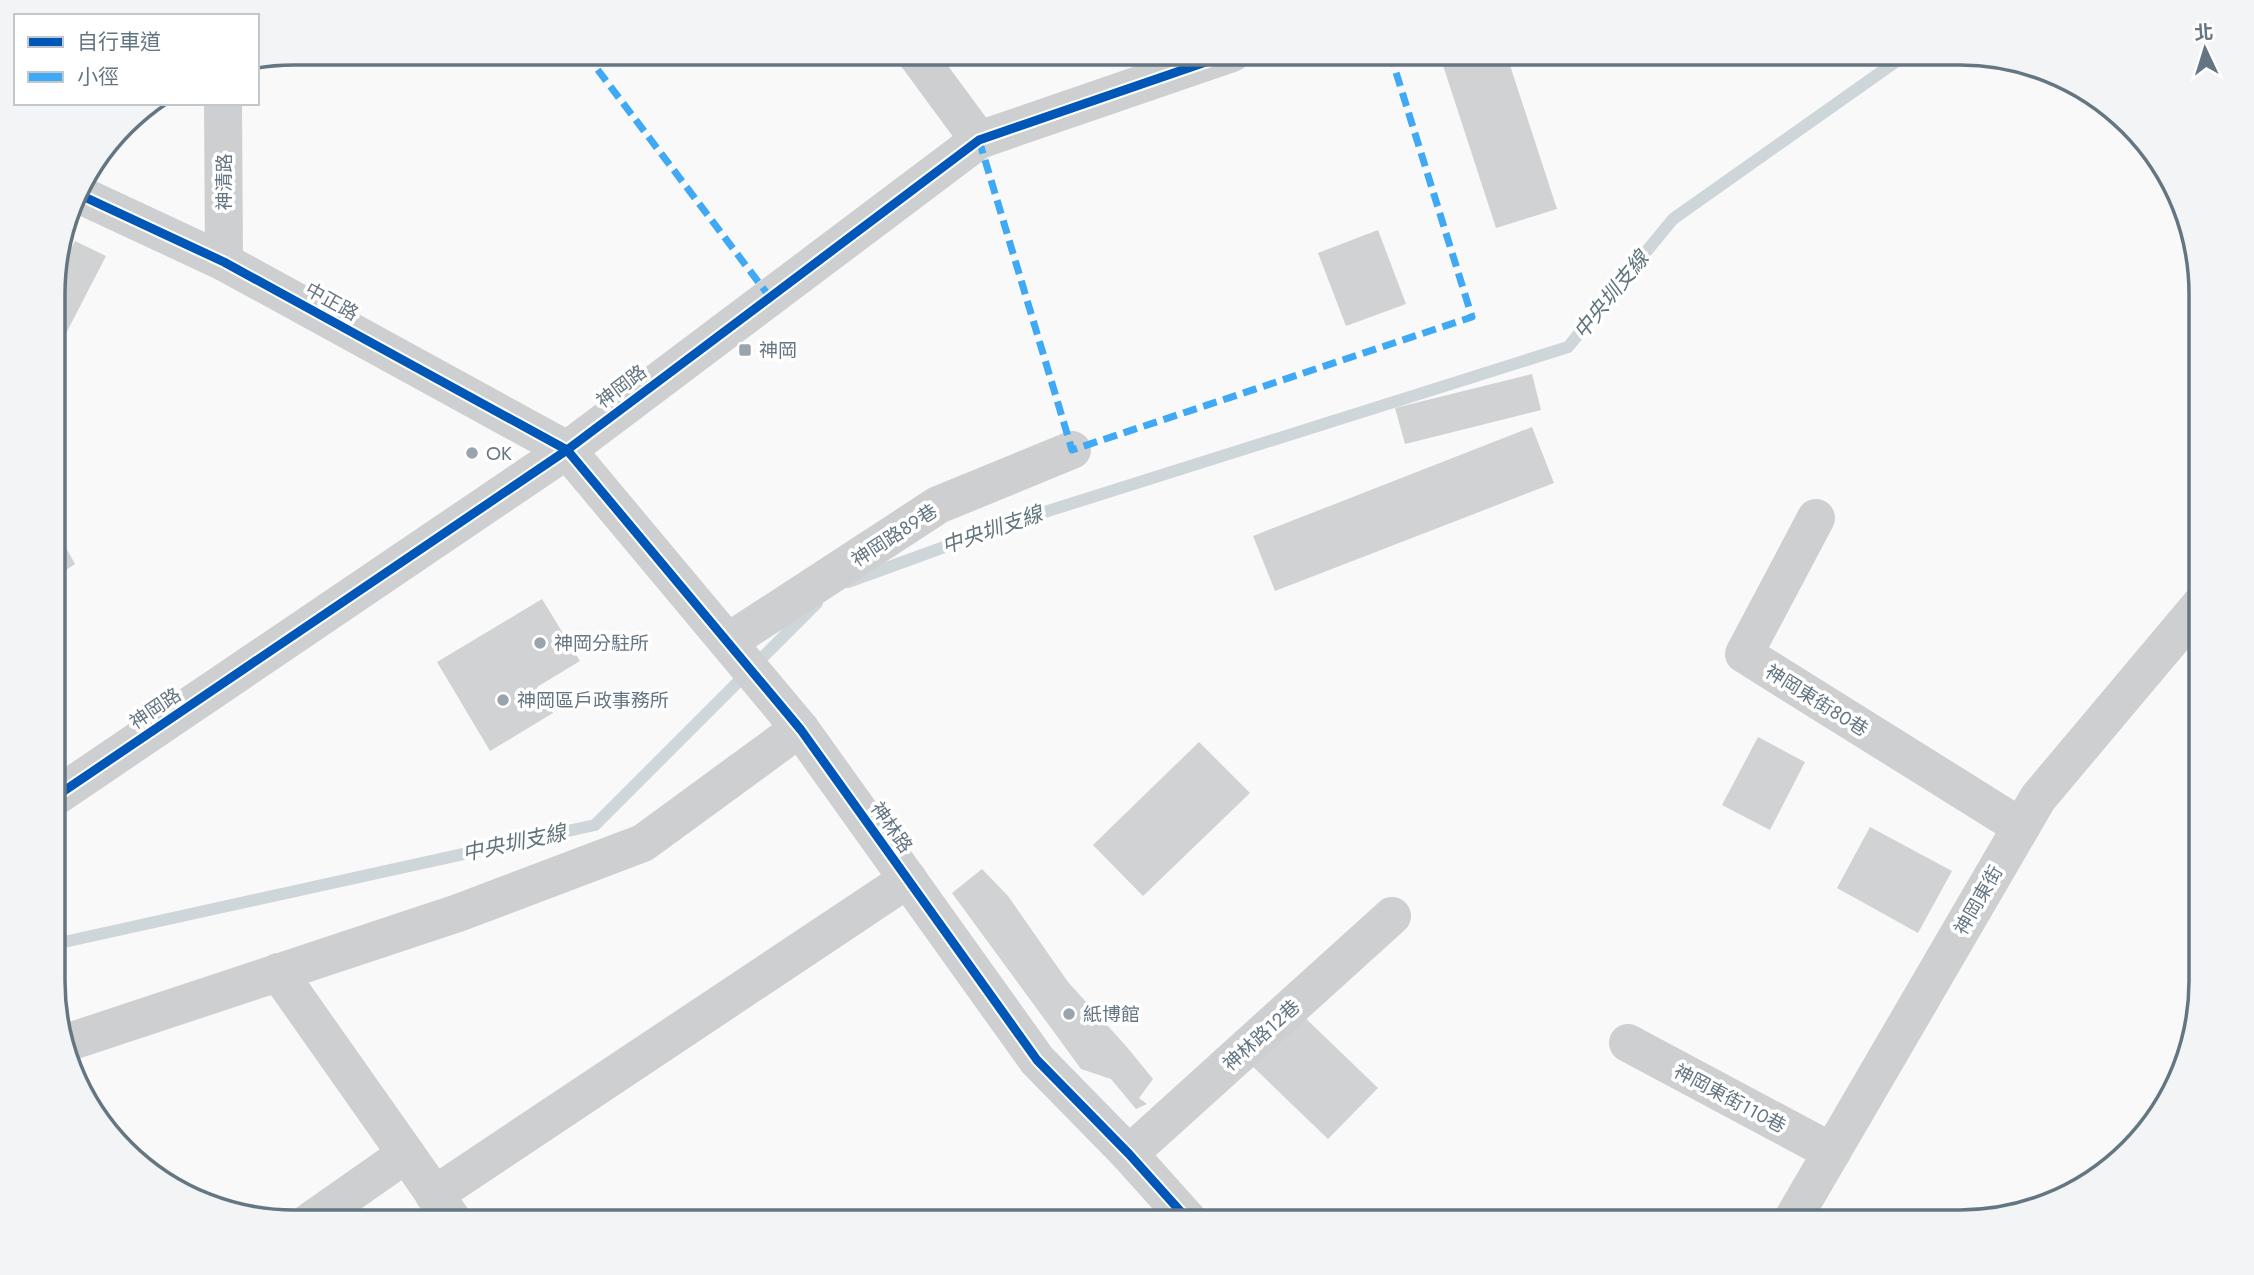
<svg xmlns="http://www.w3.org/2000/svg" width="2254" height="1275" viewBox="0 0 2254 1275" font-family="Jost,'Noto Sans TC',sans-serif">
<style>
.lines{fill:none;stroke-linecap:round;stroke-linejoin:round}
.stream{stroke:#ced6d9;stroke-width:12}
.building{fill:#d0d2d3}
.minor{stroke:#cecfd0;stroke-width:38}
.quiet{stroke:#3fa9f5;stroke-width:7;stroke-dasharray:14 7;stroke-linecap:butt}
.cycleway-casing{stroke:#fff;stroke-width:13}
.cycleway{stroke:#0057b8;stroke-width:9}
.poi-dot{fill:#99a4ac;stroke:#fff;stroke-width:2.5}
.labels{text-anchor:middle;stroke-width:7;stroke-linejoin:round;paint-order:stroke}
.street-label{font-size:19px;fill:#657683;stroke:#fff}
.poi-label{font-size:19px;fill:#657683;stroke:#fff;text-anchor:start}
.water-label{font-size:21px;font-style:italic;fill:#60757c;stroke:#fff}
.rim{fill:none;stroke:#657683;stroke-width:3.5}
</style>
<rect width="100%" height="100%" fill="#f9f9f9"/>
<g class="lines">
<g class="stream">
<path d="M848 582 1013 522 1568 347 1673 219 1908 53"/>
<path d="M55 944 595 825 817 603"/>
</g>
</g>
<g class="building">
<path d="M1439 53H1506L1557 209 1496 228Z"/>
<path d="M1378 230 1406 304 1346 326 1318 253Z"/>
<path d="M75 241 106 256 59 347 55 344V282Z"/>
<path d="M1532 374 1541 410 1405 444 1395 408Z"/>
<path d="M1532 427 1554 483 1275 591 1253 536Z"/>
<path d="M55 528 75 564 57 576 55 572Z"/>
<path d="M542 599 580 661 537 687 553 713 490 751 437 662Z"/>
<path d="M1758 737 1805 762 1770 830 1722 805Z"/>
<path d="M1199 742 1250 793 1143 896 1093 845Z"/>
<path d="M1870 827 1952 871 1918 933 1837 888Z"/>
<path d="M982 869 1008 896 1068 982 1126 1046 1153 1079 1139 1098 1147 1104 1136 1109 1111 1079 1081 1069 952 893Z"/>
<path d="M1298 1011 1378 1088 1328 1139 1248 1062Z"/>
</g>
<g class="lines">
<g class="minor">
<path d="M915 53 979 140"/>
<path d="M223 103 224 262"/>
<path d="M76 193 224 262 567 450 801 730 1037 1060 1129 1154 1190 1222"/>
<path d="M1816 518 1744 654 2021 827"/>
<path d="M728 642 938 505 1072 450"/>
<path d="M55 797 567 450 979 140 1232 53"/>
<path d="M278 972 454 1222"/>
<path d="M66 1043 458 913 643 843 796 731 801 730"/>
<path d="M1628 1043 1832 1152"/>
<path d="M1129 1154 1392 916"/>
<path d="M434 1195 908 879"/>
<path d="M309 1222 406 1154"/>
<path d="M1791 1222 2038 798 2201 604"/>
</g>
<g class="quiet">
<path d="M585 53 769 296"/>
<path d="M979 140 1072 450 1472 317 1390 53"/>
</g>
<g class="cycleway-casing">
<g id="cycleway">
<path d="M76 193 224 262 567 450 801 730 1037 1060 1129 1154 1190 1222"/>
<path d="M55 797 567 450 979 140 1232 53"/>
</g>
</g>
<use href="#cycleway" class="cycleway"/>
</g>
<g class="poi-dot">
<rect x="738" y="343" width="14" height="14" rx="3.5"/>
<circle cx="472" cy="453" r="7"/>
<circle cx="540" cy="643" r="7"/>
<circle cx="503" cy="700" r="7"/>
<circle cx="1069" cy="1014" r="7"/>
</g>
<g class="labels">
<g class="street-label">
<text transform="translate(224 182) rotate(-90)" y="7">神清路</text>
<text transform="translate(332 301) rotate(29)" y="7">中正路</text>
<text transform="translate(621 386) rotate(-37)" y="7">神岡路</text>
<text transform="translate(894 535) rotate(-33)" y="7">神岡路89巷</text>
<text transform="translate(1817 700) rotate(32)" y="7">神岡東街80巷</text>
<text transform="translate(155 708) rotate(-34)" y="7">神岡路</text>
<text transform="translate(892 827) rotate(55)" y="7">神林路</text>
<text transform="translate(1978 900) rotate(-60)" y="7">神岡東街</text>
<text transform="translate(1261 1035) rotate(-42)" y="7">神林路12巷</text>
<text transform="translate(1730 1098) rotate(28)" y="7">神岡東街110巷</text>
</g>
<g class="poi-label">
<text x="759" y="357">神岡</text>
<text x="486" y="460">OK</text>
<text x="554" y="650">神岡分駐所</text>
<text x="517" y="707">神岡區戶政事務所</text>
<text x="1083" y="1021">紙博館</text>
</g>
<g class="water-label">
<text transform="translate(1611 295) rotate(-51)" y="7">中央圳支線</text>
<text transform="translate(992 530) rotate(-19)" y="7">中央圳支線</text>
<text transform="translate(514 843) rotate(-12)" y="7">中央圳支線</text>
</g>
</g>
<path d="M0 0H2254V1275H0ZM294 65H1960A229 229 0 0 1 2189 294V981A229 229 0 0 1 1960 1210H294A229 229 0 0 1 65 981V294A229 229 0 0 1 294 65Z" fill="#f3f4f5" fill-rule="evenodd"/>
<path class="rim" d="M294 65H1960A229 229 0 0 1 2189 294V981A229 229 0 0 1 1960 1210H294A229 229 0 0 1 65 981V294A229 229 0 0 1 294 65Z"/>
<rect x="14" y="14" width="245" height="91" fill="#ffffff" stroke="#c1c8cd" stroke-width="2"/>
<rect x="28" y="37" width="35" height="10" fill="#0057b8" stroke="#c1c8cd" stroke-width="2"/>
<text x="77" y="49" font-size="21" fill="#657683">自行車道</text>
<rect x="28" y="72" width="35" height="10" fill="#3fa9f5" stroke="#c1c8cd" stroke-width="2"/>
<text x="77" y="84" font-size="21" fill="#657683">小徑</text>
<g transform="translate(2205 49) rotate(356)" stroke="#ffffff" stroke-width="5" paint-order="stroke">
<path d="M0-5L12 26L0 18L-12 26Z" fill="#657683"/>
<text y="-10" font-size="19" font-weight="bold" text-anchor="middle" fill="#657683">北</text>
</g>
</svg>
